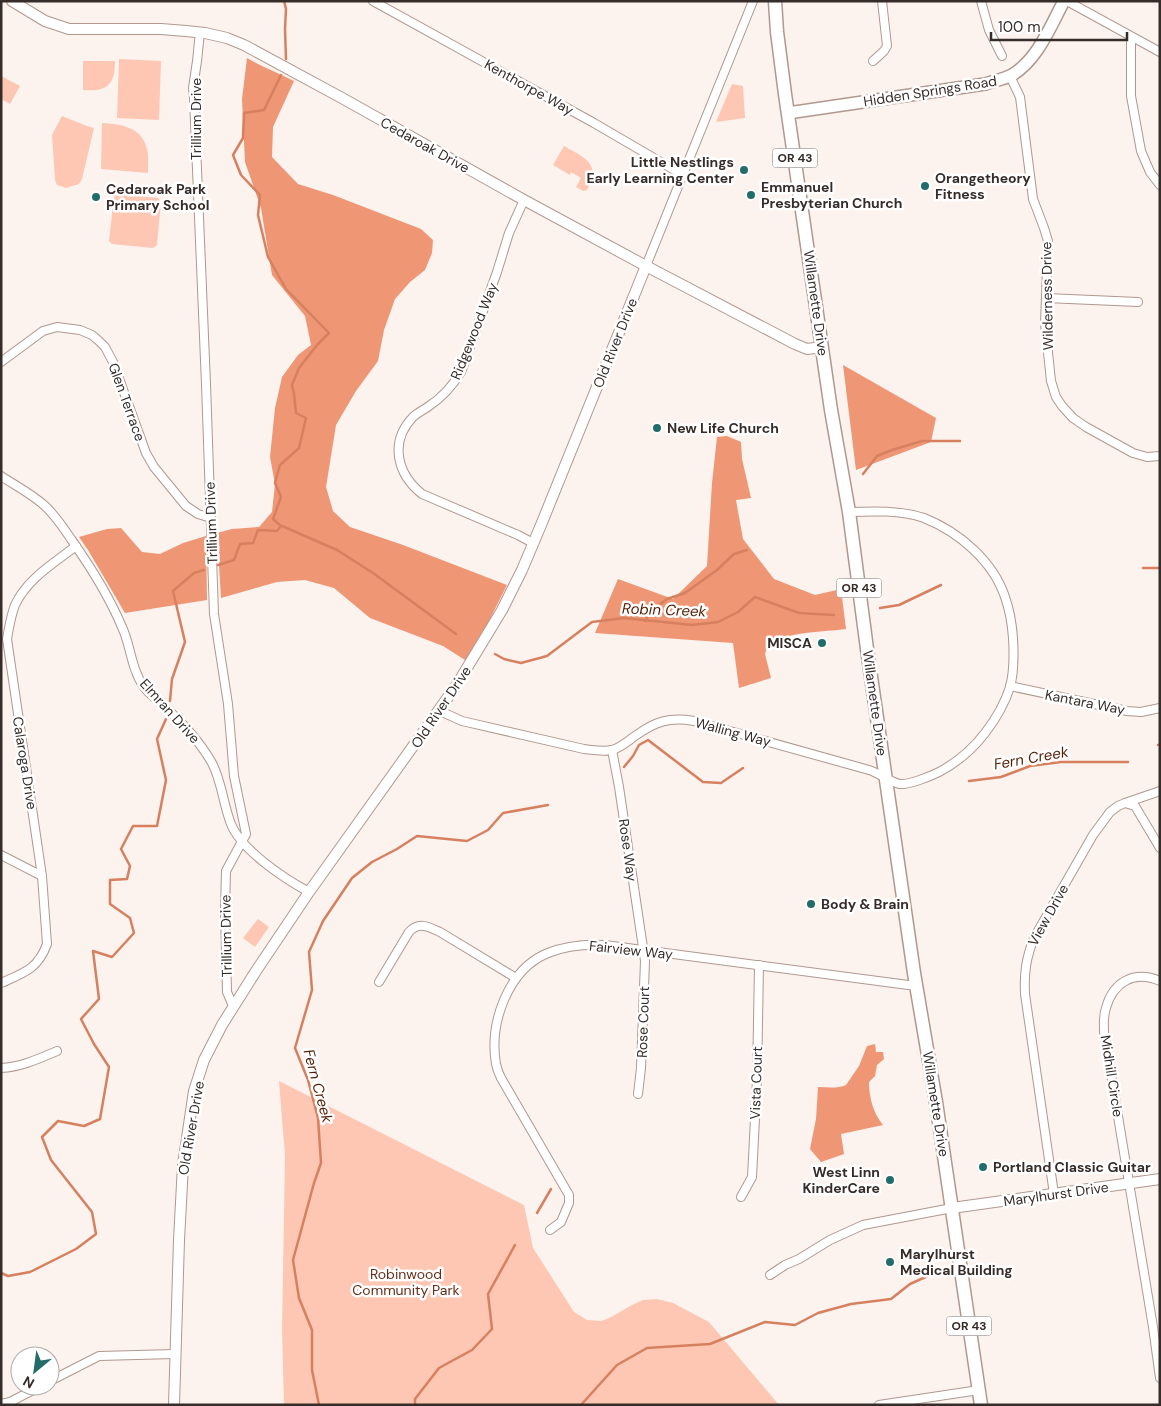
<svg xmlns="http://www.w3.org/2000/svg" width="1161" height="1406" viewBox="0 0 1161 1406" font-family="'DM Sans',sans-serif">
<style>
.green{fill:#fec7b3}
.forest{fill:#ef9675}
.lines{fill:none;stroke-linecap:round;stroke-linejoin:round}
.stream{stroke:#d7805f;stroke-width:2.5}
.minor-casing{stroke:#b0988f;stroke-width:10}
.tertiary-casing{stroke:#b0988f;stroke-width:12}
.secondary-casing{stroke:#b0988f;stroke-width:14}
.primary-casing{stroke:#b0988f;stroke-width:15}
.minor{stroke:#fff;stroke-width:8}
.tertiary{stroke:#fff;stroke-width:10}
.secondary{stroke:#fff;stroke-width:11}
.primary{stroke:#fff;stroke-width:12}
.poi-dot{fill:#226d6a;stroke:#fff;stroke-width:2}
.labels{text-anchor:middle;stroke-width:5;stroke-linejoin:round;paint-order:stroke}
.shield{fill:#fff;stroke:#726b69;stroke-width:1}
.shield-label{font-size:12px;font-weight:bold;fill:#362c29}
.street-label{font-size:14px;fill:#362c29;stroke:#fff}
.poi-label{font-size:14px;font-weight:bold;fill:#362c29;stroke:#fff;text-anchor:start}
.park-label{font-size:14px;fill:#642c15;stroke:#fff}
.water-label{font-size:15px;font-style:italic;fill:#541d05;stroke:#fff}
</style>
<rect width="100%" height="100%" fill="#fcf2ee"/>
<g class="green">
<path d="M119 59 161 61 159 120 117 118Z"/>
<path d="M83 61H115C115 85 107 92 83 90Z"/>
<path d="M1 76 20 86 10 104 1 99Z"/>
<path d="M732 84 743 86 745 118 716 122Z"/>
<path d="M62 116 87 126 94 128 82 179 79 184 66 188 57 185 55 180 52 135Z"/>
<path d="M102 123C121 124 142 127 147 149 149 156 148 165 148 173L101 169Z"/>
<path d="M564 146C585 158 602 164 587 190L583 191 576 187 581 178 571 172 570 175 553 165Z"/>
<path d="M117 194 158 198 161 202 157 245 153 248 112 244 109 241 114 197Z"/>
<path d="M258 919 269 927 255 947 243 938Z"/>
<path d="M279 1081 524 1205 533 1248 574 1312 587 1320 602 1321 613 1316 632 1305 643 1300 657 1299 673 1303 709 1322 779 1405H284L282 1329 285 1156Z"/>
</g>
<g class="forest">
<path d="M247 58C262 67 279 73 294 81L273 127 272 157 298 184 333 195 421 229 433 240 432 253 425 270 410 282 395 299 384 330 378 361 356 391 336 425 326 487 333 511 350 527 403 545 507 585 486 627 465 660 443 646 370 618 334 588 305 580 277 582 221 598 217 533 232 529 259 527 272 512 275 484 270 457 275 408 282 377 298 355 311 345 305 316 272 275 261 208 245 162 242 99Z"/>
<path d="M843 365 936 418 931 442 856 470Z"/>
<path d="M727 436 741 442 742 459 751 498 736 500 743 539 774 579 815 595 841 589 846 629C824 632 790 631 771 644 768 646 766 650 765 654L771 678 739 688 733 643 595 633 618 579 673 599 707 566 712 483 717 437Z"/>
<path d="M121 528 142 552 160 554 183 543 206 536 207 600 125 613 88 550 79 537 107 529Z"/>
<path d="M875 1044 876 1052H883L884 1059 877 1065 875 1076 869 1082C869 1097 873 1113 883 1125L841 1134 844 1154 821 1162 810 1149 816 1119 818 1087C827 1087 837 1089 846 1085L859 1066 867 1046Z"/>
</g>
<g class="lines">
<g class="stream">
<path d="M284 1 286 9 285 29 286 59"/>
<path d="M863 474 877 456 892 450 922 441H960"/>
<path d="M282 526 337 550 373 573 456 634"/>
<path d="M218 565 234 560 240 544 253 543 258 530 277 531 281 526 273 519 281 497 275 483 280 465 299 448 306 418 296 413 294 394 292 385 299 368 317 345 329 333 286 289 268 257 258 215 260 195 241 175 233 155 243 138 244 113 264 110 281 75"/>
<path d="M1143 568H1160"/>
<path d="M880 608 899 605 941 585"/>
<path d="M645 621 651 611 667 599 685 593 717 570 734 554 747 550"/>
<path d="M495 654 504 659 521 663 547 656 592 622 624 618 692 625 718 622 738 612 755 597 799 613 834 615"/>
<path d="M170 701 172 679 185 642 173 591 194 573 204 570"/>
<path d="M1158 745 1160 744"/>
<path d="M624 767 633 756 639 745 648 740 703 782 721 783 743 768"/>
<path d="M969 781 1001 777 1030 766 1061 762H1128"/>
<path d="M537 1213 551 1189"/>
<path d="M1 1273 8 1276 30 1272 76 1249 96 1234 92 1212 51 1160 42 1137 58 1121 84 1126 100 1119 109 1067 94 1044 81 1019 99 999 93 951 112 957 134 933 130 918 110 904V880L127 879 130 866 121 849 133 826H157L166 780 157 739 166 719"/>
<path d="M319 1405 312 1370V1330L299 1298 293 1260 314 1183 321 1163 318 1118 308 1080 295 1048 312 990 309 952 323 921 352 878 372 862 397 849 417 836 467 841 488 830 503 813 548 805"/>
<path d="M415 1405V1399L439 1368 472 1350 492 1329 488 1294 515 1245"/>
<path d="M581 1405 617 1365 647 1348 710 1344 765 1322 795 1325 818 1313 851 1304 891 1299 910 1284 939 1271"/>
</g>
<g class="minor-casing">
<g id="minor">
<path d="M373 1 594 123 683 175"/>
<path d="M981 1 989 30 1002 56"/>
<path d="M1067 1 1160 52"/>
<path d="M200 32 197 61 193 88 194 98 206 384 214 614 228 704 234 776 246 834 226 871 225 911 227 992 233 1006"/>
<path d="M1131 37V96L1141 151 1150 172 1160 185"/>
<path d="M873 61 884 51 887 46 882 1"/>
<path d="M1010 76 1020 97 1033 199 1044 228 1048 241 1045 324 1051 381 1056 397 1062 406 1073 418 1086 427 1133 453 1147 457 1160 456"/>
<path d="M524 200 509 233 497 272 461 372C453 385 443 397 429 406 424 410 418 412 413 417 389 442 397 474 422 494L518 535 533 543"/>
<path d="M646 266 753 1"/>
<path d="M1046 298 1138 302"/>
<path d="M1 362 43 331 57 327 80 330 92 335 99 341 105 347 113 362 146 453 154 467 186 506 198 514 211 518"/>
<path d="M1 476C16 486 32 494 45 506 55 515 63 527 71 539 90 566 109 596 122 627 131 646 131 669 144 687 149 694 157 699 163 705 182 723 199 740 212 763 222 782 223 804 231 824 241 850 285 879 309 892"/>
<path d="M1010 686 1127 711 1141 712 1160 708"/>
<path d="M440 711 462 721 584 749C593 750 603 752 612 750 620 748 628 741 635 736 656 721 669 717 694 721 752 737 810 754 869 770 879 773 890 782 900 784 909 785 931 776 939 772 958 762 972 750 985 733 995 720 1005 703 1010 687 1014 672 1014 654 1013 638 1012 624 1010 611 1005 597 993 561 959 532 924 518 900 510 873 511 849 512"/>
<path d="M612 750 619 787 645 961 641 1068 638 1094"/>
<path d="M1125 803 1160 791"/>
<path d="M1 855 42 876"/>
<path d="M1160 981C1134 970 1113 982 1106 1008 1103 1016 1104 1024 1104 1032L1153 1327 1160 1378"/>
<path d="M379 982 409 932C419 921 429 927 440 932L516 978"/>
<path d="M1 983C24 973 38 969 47 944L42 876 7 639C9 627 11 615 15 605 27 579 54 563 76 546"/>
<path d="M1 1068C21 1067 38 1059 57 1051"/>
<path d="M1054 1194 1025 994C1024 973 1026 958 1034 938L1093 835 1110 812 1118 806 1125 803 1135 806 1160 848"/>
<path d="M741 1197 752 1177 757 1080 759 965"/>
<path d="M550 1230 561 1222 569 1203V1195L501 1078C499 1074 497 1069 496 1064 489 1023 508 969 548 953 565 946 587 944 605 945L916 986"/>
<path d="M770 1275 785 1265 799 1259 830 1240 863 1225 952 1208"/>
<path d="M50 1381 99 1356 175 1354"/>
<path d="M1 1404 10 1402 41 1386"/>
<path d="M879 1405 979 1390"/>
</g>
</g>
<g class="tertiary-casing">
<g id="tertiary">
<path d="M12 1 45 21 69 29H161L186 31 205 33 227 38 244 45 342 98 524 200 646 266 795 344 807 349 822 347"/>
<path d="M952 1208 1160 1179"/>
<path d="M174 1405 179 1240 183 1165 194 1091 204 1060 222 1025 256 971 309 892 456 686 502 610 522 570 541 525 646 266"/>
</g>
</g>
<g class="secondary-casing">
<path id="secondary" d="M788 113 985 84C994 81 1004 79 1012 75 1038 59 1050 27 1064 1"/>
</g>
<g class="primary-casing">
<path id="primary" d="M775 1 777 32 785 94 831 410 849 512 867 649 914 973 936 1102 981 1405"/>
</g>
<use href="#minor" class="minor"/>
<use href="#tertiary" class="tertiary"/>
<use href="#secondary" class="secondary"/>
<use href="#primary" class="primary"/>
</g>
<g class="poi-dot">
<circle cx="744" cy="170" r="5"/>
<circle cx="925" cy="186" r="5"/>
<circle cx="751" cy="195" r="5"/>
<circle cx="96" cy="197" r="5"/>
<circle cx="657" cy="428" r="5"/>
<circle cx="822" cy="643" r="5"/>
<circle cx="811" cy="904" r="5"/>
<circle cx="983" cy="1167" r="5"/>
<circle cx="890" cy="1180" r="5"/>
<circle cx="890" cy="1262" r="5"/>
</g>
<g class="labels">
<g class="shield">
<rect x="772.5" y="148.5" width="45" height="19" rx="4"/>
<rect x="836.5" y="578.5" width="45" height="19" rx="4"/>
<rect x="946.5" y="1316.5" width="45" height="19" rx="4"/>
</g>
<g class="shield-label">
<text x="795" y="162">OR 43</text>
<text x="859" y="592">OR 43</text>
<text x="969" y="1330">OR 43</text>
</g>
<g class="street-label">
<text transform="translate(529 87) rotate(29)" y="5">Kenthorpe Way</text>
<text transform="translate(930 91) rotate(-9)" y="5">Hidden Springs Road</text>
<text transform="translate(196 119) rotate(-90)" y="5">Trillium Drive</text>
<text transform="translate(425 145) rotate(29)" y="5">Cedaroak Drive</text>
<text transform="translate(1047 296) rotate(-91)" y="5">Wilderness Drive</text>
<text transform="translate(816 303) rotate(82)" y="5">Willamette Drive</text>
<text transform="translate(474 331) rotate(-68)" y="5">Ridgewood Way</text>
<text transform="translate(615 343) rotate(-68)" y="5">Old River Drive</text>
<text transform="translate(127 402) rotate(70)" y="5">Glen Terrace</text>
<text transform="translate(211 523) rotate(-92)" y="5">Trillium Drive</text>
<text transform="translate(1085 702) rotate(11)" y="5">Kantara Way</text>
<text transform="translate(875 703) rotate(82)" y="5">Willamette Drive</text>
<text transform="translate(441 707) rotate(-56)" y="5">Old River Drive</text>
<text transform="translate(170 711) rotate(48)" y="5">Elmran Drive</text>
<text transform="translate(733 732) rotate(15)" y="5">Walling Way</text>
<text transform="translate(25 763) rotate(81)" y="5">Calaroga Drive</text>
<text transform="translate(628 850) rotate(82)" y="5">Rose Way</text>
<text transform="translate(1048 915) rotate(-61)" y="5">View Drive</text>
<text transform="translate(226 936) rotate(-91)" y="5">Trillium Drive</text>
<text transform="translate(631 950) rotate(6)" y="5">Fairview Way</text>
<text transform="translate(643 1022) rotate(-88)" y="5">Rose Court</text>
<text transform="translate(1112 1076) rotate(81)" y="5">Midhill Circle</text>
<text transform="translate(756 1083) rotate(-88)" y="5">Vista Court</text>
<text transform="translate(936 1104) rotate(81)" y="5">Willamette Drive</text>
<text transform="translate(191 1128) rotate(-80)" y="5">Old River Drive</text>
<text transform="translate(1056 1194) rotate(-8)" y="5">Marylhurst Drive</text>
</g>
<g class="poi-label">
<text x="734" y="167" text-anchor="end">Little Nestlings<tspan x="734" dy="16">Early Learning Center</tspan></text>
<text x="935" y="183">Orangetheory<tspan x="935" dy="16">Fitness</tspan></text>
<text x="761" y="192">Emmanuel<tspan x="761" dy="16">Presbyterian Church</tspan></text>
<text x="106" y="194">Cedaroak Park<tspan x="106" dy="16">Primary School</tspan></text>
<text x="667" y="433">New Life Church</text>
<text x="812" y="648" text-anchor="end">MISCA</text>
<text x="821" y="909">Body &amp; Brain</text>
<text x="993" y="1172">Portland Classic Guitar</text>
<text x="880" y="1177" text-anchor="end">West Linn<tspan x="880" dy="16">KinderCare</tspan></text>
<text x="900" y="1259">Marylhurst<tspan x="900" dy="16">Medical Building</tspan></text>
</g>
<g class="park-label">
<text x="406" y="1279">Robinwood<tspan x="406" dy="16">Community Park</tspan></text>
</g>
<g class="water-label">
<text transform="translate(664 610) rotate(2)" y="5">Robin Creek</text>
<text transform="translate(1031 758) rotate(-10)" y="5">Fern Creek</text>
<text transform="translate(318 1086) rotate(75)" y="5">Fern Creek</text>
</g>
</g>
<rect width="1161" height="1406" fill="none" stroke="#362c29" stroke-width="5"/>
<g transform="translate(35 1371) rotate(209)"><circle r="24" fill="#ffffff" stroke="#afaba9"/>
<path d="M0-4L9 19L0 12L-9 19Z" fill="#226d6a"/>
<text y="-8" font-size="14" font-weight="bold" text-anchor="middle" fill="#362c29">N</text>
</g>
<path d="M991 32v8h136v-8" fill="none" stroke="#362c29" stroke-width="2.5"/>
<text x="998" y="32" font-size="15" fill="#362c29" stroke="#ffffff" stroke-width="4" paint-order="stroke">100 m</text>
</svg>
